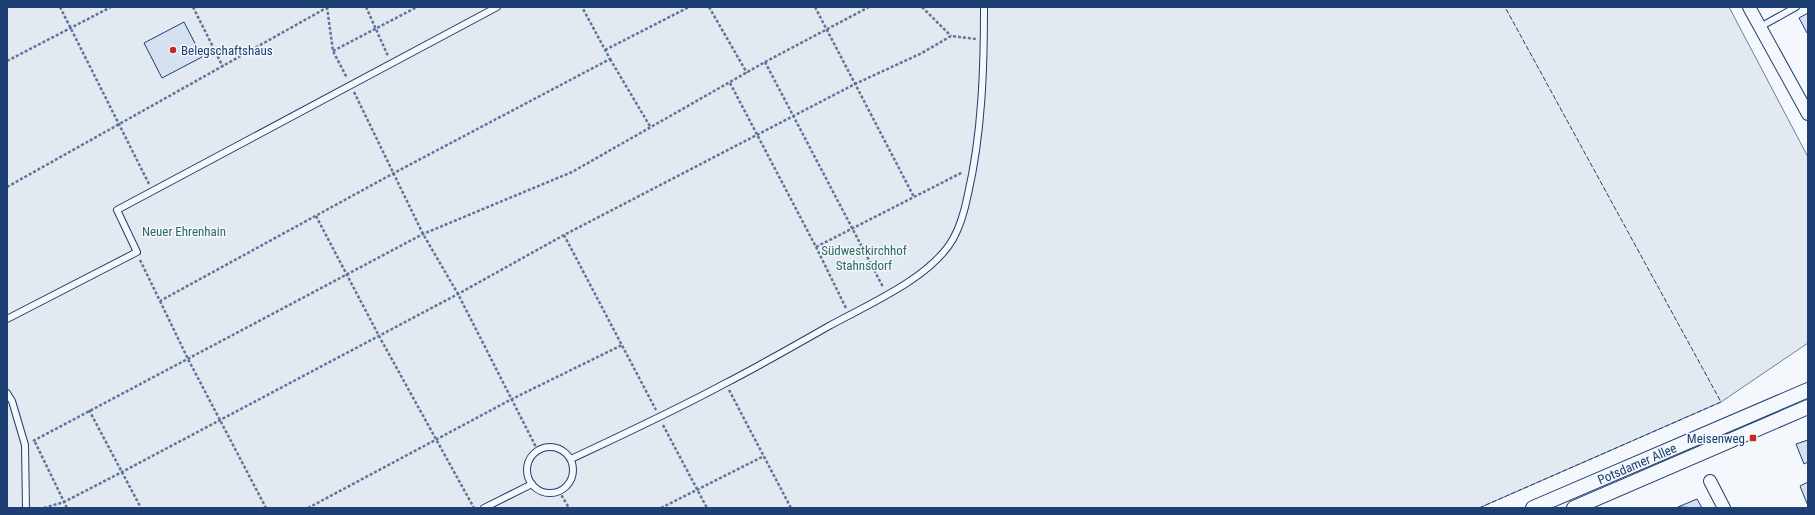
<svg xmlns="http://www.w3.org/2000/svg" width="1815" height="515" viewBox="0 0 1815 515" font-family="'Roboto Condensed',sans-serif">
<style>
.green{fill:#e3e9f0;stroke:#687fa3}
.building{fill:#d5e0f0;stroke:#1d3f73}
.lines{fill:none;stroke-linecap:round;stroke-linejoin:round}
.service-casing{stroke:#1d3f73;stroke-width:8}
.minor-casing{stroke:#1d3f73;stroke-width:14}
.tertiary-casing{stroke:#1d3f73;stroke-width:16}
.path{stroke:#5e769c;stroke-width:2.5;stroke-dasharray:3 2;stroke-linecap:butt}
.service{stroke:#f4f7fb;stroke-width:6}
.minor{stroke:#f4f7fb;stroke-width:12}
.tertiary{stroke:#f4f7fb;stroke-width:14}
.fence{stroke:#1d3f73;stroke-width:1;stroke-dasharray:5 2;stroke-linecap:butt}
.poi-dot{fill:#c62828;stroke:#f4f7fb;stroke-width:1.5}
.labels{text-anchor:middle;stroke-width:3;stroke-linejoin:round;paint-order:stroke}
.poi-label{font-size:13px;fill:#1d3f73;stroke:#f4f7fb;text-anchor:start}
.park-label{font-size:13px;fill:#2c6c60;stroke:#f4f7fb}
.street-label{font-size:13px;fill:#1d3f73;stroke:#f4f7fb}
</style>
<rect width="100%" height="100%" fill="#f4f7fb"/>
<path class="green" d="M7 7H1729L1808 157V343L1721 402 1479 508H7Z"/>
<g class="building">
<path d="M1808 13V32L1807 33 1799 18Z"/>
<path d="M184 22 202 57 162 78 144 43Z"/>
<path d="M1808 440V462L1804 464 1796 444Z"/>
<path d="M1808 482V506L1800 486Z"/>
<path d="M1697 499 1702 508 1678 507Z"/>
</g>
<g class="lines">
<g class="service-casing">
<g id="service">
<path d="M1760 27 1796 7"/>
<path d="M7 319 137 252 117 210 497 7"/>
<path d="M7 393 12 401 25 445 26 508"/>
<circle cx="550" cy="470" r="23"/>
<path d="M571 459C622 435 674 411 724 384 759 366 794 346 829 326 867 305 931 278 953 239 961 225 965 209 968 194 982 133 984 69 984 7"/>
<path d="M484 508 532 484"/>
</g>
</g>
<g class="minor-casing">
<g id="minor">
<path d="M1749 7 1808 114"/>
<path d="M1710 481 1724 508"/>
</g>
</g>
<g class="tertiary-casing">
<g id="tertiary">
<path id="s1" d="M1533 508 1808 390"/>
<path d="M1574 508 1808 407"/>
</g>
</g>
<g class="path">
<path d="M60 7 149 184"/>
<path d="M193 7 223 67"/>
<path d="M327 7 333 51 347 78"/>
<path d="M366 7 388 56"/>
<path d="M709 7 747 73"/>
<path d="M815 7 914 197"/>
<path d="M922 7 951 36"/>
<path d="M605 50 689 7"/>
<path d="M333 51 417 7"/>
<path d="M610 59 651 128"/>
<path d="M7 61 111 7"/>
<path d="M765 62 883 287"/>
<path d="M730 83 816 247 846 308"/>
<path d="M354 92 423 234 458 294 538 451"/>
<path d="M7 187 328 7"/>
<path d="M316 216 379 336 474 508"/>
<path d="M564 235 656 410"/>
<path d="M816 247 963 172"/>
<path d="M140 260 160 301 394 173 610 59 582 7"/>
<path d="M160 301 188 359 266 508"/>
<path d="M729 390 791 508"/>
<path d="M89 410 141 508"/>
<path d="M663 425 707 508"/>
<path d="M33 441 423 234 572 172 765 62 869 7"/>
<path d="M35 442 67 508"/>
<path d="M559 491 569 508"/>
<path d="M44 508 64 502 122 472 458 294 564 235 855 84 922 53 951 36 976 39"/>
<path d="M308 508 512 399 622 345"/>
<path d="M661 508 764 456"/>
</g>
<use href="#service" class="service"/>
<use href="#minor" class="minor"/>
<use href="#tertiary" class="tertiary"/>
<path class="fence" d="M1479 508 1721 402 1505 7"/>
</g>
<g class="poi-dot">
<circle cx="173" cy="50" r="4"/>
<rect x="1749" y="434" width="8" height="8" rx="2"/>
</g>
<g class="labels">
<g class="poi-label">
<text x="181" y="55">Belegschaftshaus</text>
<text x="1745" y="443" text-anchor="end">Meisenweg</text>
</g>
<g class="park-label">
<text x="184" y="236">Neuer Ehrenhain</text>
<text x="864" y="255">Südwestkirchhof<tspan x="864" dy="15">Stahnsdorf</tspan></text>
</g>
<g class="street-label">
<text dy="5" stroke="none"><textPath href="#s1" startOffset="113">Potsdamer Allee</textPath></text>
</g>
</g>
<rect width="1815" height="515" fill="none" stroke="#1d3f73" stroke-width="16"/>
</svg>
